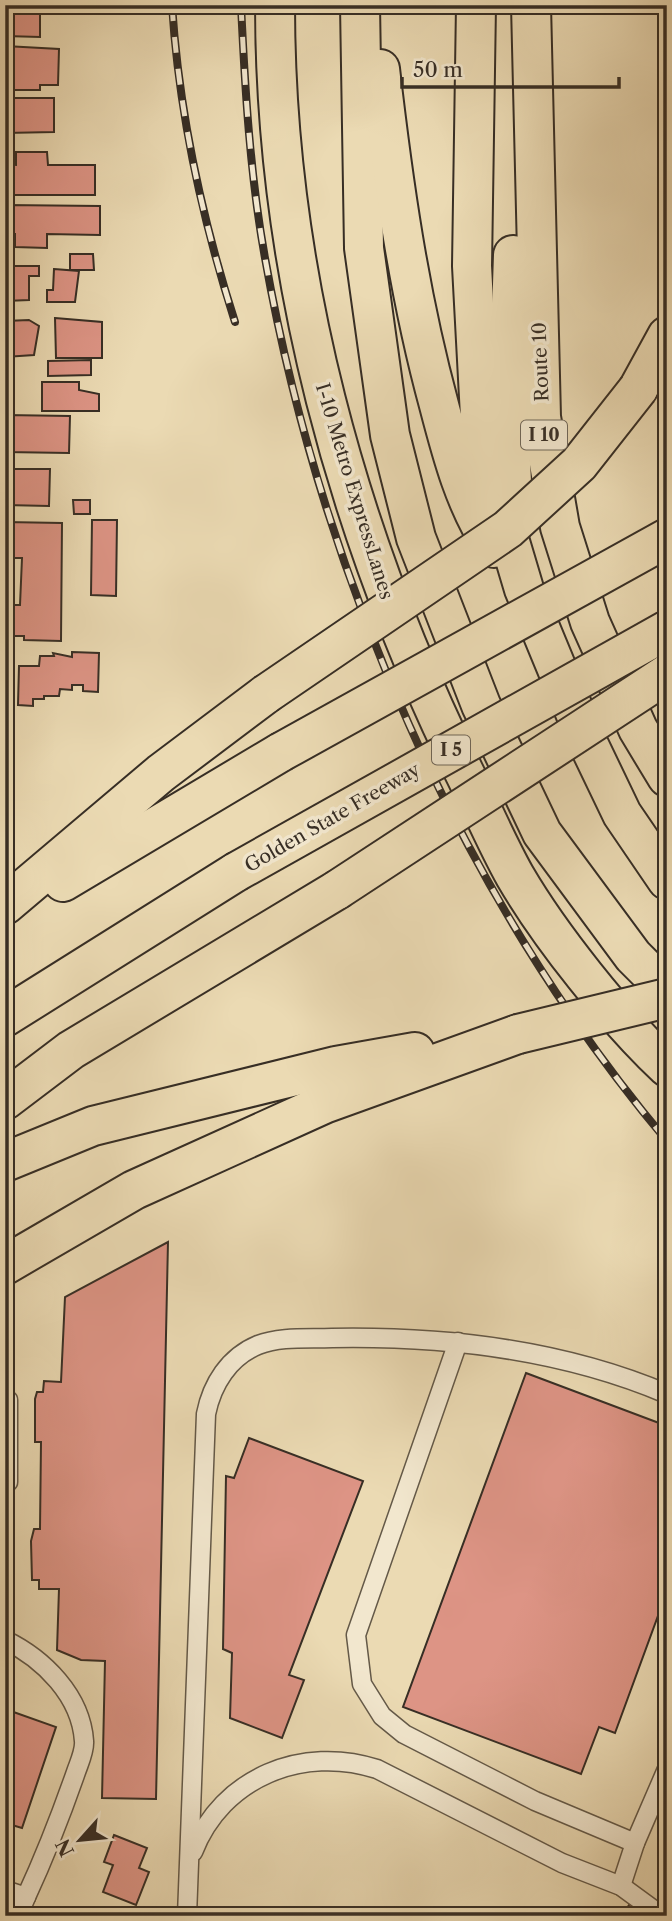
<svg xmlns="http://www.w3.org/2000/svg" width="672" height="1921" viewBox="0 0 672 1921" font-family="'Libre Caslon Text',serif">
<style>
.building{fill:#dd9485;stroke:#372e25;stroke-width:2;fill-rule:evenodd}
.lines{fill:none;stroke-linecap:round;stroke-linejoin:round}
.lane-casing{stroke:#645948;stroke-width:21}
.highway-casing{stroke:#372e25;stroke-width:42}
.lane{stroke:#f2e7ce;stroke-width:18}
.highway{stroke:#ebdab3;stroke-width:38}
.rail-casing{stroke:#372e25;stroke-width:8}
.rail{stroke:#f2e7ce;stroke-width:5;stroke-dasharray:16;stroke-linecap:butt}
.highway-bridge-casing{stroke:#372e25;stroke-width:42;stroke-linecap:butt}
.highway-bridge{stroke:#ebdab3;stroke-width:38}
.labels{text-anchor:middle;stroke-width:7;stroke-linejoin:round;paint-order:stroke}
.shield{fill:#f2e7ce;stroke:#6f6658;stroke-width:2}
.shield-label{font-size:18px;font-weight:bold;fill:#372e25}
.street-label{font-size:19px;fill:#372e25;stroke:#f2e7ce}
</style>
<rect width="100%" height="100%" fill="#ebdab3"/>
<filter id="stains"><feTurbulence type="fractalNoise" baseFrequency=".00286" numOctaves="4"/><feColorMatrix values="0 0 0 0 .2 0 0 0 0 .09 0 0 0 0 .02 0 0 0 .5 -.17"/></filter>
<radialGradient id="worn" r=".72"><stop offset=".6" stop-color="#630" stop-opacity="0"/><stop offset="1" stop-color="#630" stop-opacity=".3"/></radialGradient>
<g class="building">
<path d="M5 5H40V37L5 36Z"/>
<path d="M5 46 59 49 58 85H40V90H5Z"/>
<path d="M5 98H54V132L5 133Z"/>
<path d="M16 152H47L48 165H95V195H5V164L16 165Z"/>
<path d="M5 205 100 206V235L47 234V248L15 247V234H5Z"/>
<path d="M70 254H93L94 270H70Z"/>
<path d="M5 266H39V276H29V300L5 301Z"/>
<path d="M54 269 79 271 75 302H47V290H53Z"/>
<path d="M55 318 102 322V358H56Z"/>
<path d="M29 320 39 326 34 355 5 357V321Z"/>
<path d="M91 360V375L48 376V361Z"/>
<path d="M42 382H79V390L99 394V411H42Z"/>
<path d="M5 415 70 416 69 453 5 452Z"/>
<path d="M5 469H50L49 506 5 505Z"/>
<path d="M73 500H90V514H74Z"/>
<path d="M92 520H117L116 596 91 595Z"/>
<path d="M5 522 62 523 61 641 24 640V636H5ZM7 558H22L20 605H6Z"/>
<path d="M72 652 99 653 98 692 83 691V685H72V690L60 689 59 696H44V699H33V706L18 705 19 666H39L40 656H54L53 653 72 657Z"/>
<path d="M168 1242 156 1799 102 1798 105 1661 81 1660 57 1650 59 1589H39V1580H32L31 1541 34 1529H40L41 1442H35V1399L37 1392H43L44 1381 61 1382 65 1297Z"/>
<path d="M526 1373 667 1426V1606L662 1605 615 1733 599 1727 581 1774 403 1707Z"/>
<path d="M249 1438 363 1481 289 1675 304 1680 282 1738 230 1718 232 1653 223 1649 226 1476 234 1478Z"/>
<path d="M5 1709 56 1727 22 1828 5 1823Z"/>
<path d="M114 1835 147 1848 139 1868 149 1872 136 1905 103 1892 113 1865 104 1862Z"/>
<path d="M631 1902 651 1916H622Z"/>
</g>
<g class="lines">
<g class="lane-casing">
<g id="lane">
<path d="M458 1342 356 1635 362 1684 382 1716 404 1734 535 1801 635 1843"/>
<path d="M5 1398 8 1400V1482L5 1484"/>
<path d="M5 1640C44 1659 81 1696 84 1741 85 1751 79 1763 76 1772 61 1815 45 1856 26 1897"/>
<path d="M193 1852C222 1777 303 1745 377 1769L562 1863 621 1886 662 1916"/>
<path d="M621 1886 635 1843 667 1769"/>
<path d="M5 1890 26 1897 18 1916"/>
<path d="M187 1916 206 1414C212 1384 229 1357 258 1345 281 1336 308 1339 332 1338 446 1336 561 1349 667 1394"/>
</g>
</g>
<g class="highway-casing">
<g id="highway">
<path d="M275 5C275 271 347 534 464 772 481 806 496 842 515 876 550 936 616 1019 667 1067"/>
<path d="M360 5 364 248 390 435 416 538 481 705 542 833 633 956 667 990"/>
<path d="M476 5 472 266 480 416 488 468 524 589 586 739 622 814 667 880"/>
<path d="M531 5 541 417 560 527 590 622 638 729 667 777"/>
<path d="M380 69C393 182 409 295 439 405 452 455 465 505 494 548"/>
<path d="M638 389 667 336"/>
<path d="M512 482 508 403 513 255"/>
<path d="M63 882 281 752"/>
<path d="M5 905 161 773 266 694"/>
<path d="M5 1017 236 872"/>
<path d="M5 1100 71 1050 337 890"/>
<path d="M5 1162 93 1126 336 1066 415 1052"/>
<path d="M5 1265 134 1190 324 1104 518 1034"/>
</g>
</g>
<use href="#lane" class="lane"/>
<use href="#highway" class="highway"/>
<g class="rail-casing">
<g id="rail">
<path d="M172 5C179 113 202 219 235 322"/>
<path d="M241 5C245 89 250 175 265 258 321 573 460 895 667 1141"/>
</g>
</g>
<use href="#rail" class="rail"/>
<g class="highway-bridge-casing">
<g id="highway-bridge">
<path d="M266 694 508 529 579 464 638 389"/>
<path d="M281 752 667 538"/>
<path d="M236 872 667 630"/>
<path d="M337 890 667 674"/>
<path d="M518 1034 667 998"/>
</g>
</g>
<use href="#highway-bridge" class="highway-bridge"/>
</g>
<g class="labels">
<g class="shield">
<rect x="521" y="420.5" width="46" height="29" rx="5"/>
<rect x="432" y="735.5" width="38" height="29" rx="5"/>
</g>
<g class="shield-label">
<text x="544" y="441">I 10</text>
<text x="451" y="756">I 5</text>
</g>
<g class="street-label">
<text transform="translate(540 362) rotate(-92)" y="7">Route 10</text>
<text transform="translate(355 491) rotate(73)" y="7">I-10 Metro ExpressLanes</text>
<text transform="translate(332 817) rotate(-30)" y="7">Golden State Freeway</text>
</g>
</g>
<rect width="672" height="1921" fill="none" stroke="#ebdab3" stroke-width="28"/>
<rect x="7" y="7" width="658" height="1907" fill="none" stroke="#372e25" stroke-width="3.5"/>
<rect x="14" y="14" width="644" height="1893" fill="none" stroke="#372e25" stroke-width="2"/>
<g transform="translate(80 1840) rotate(243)" stroke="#f2e7ce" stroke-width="5" paint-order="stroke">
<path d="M0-5L12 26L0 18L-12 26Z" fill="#372e25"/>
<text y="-10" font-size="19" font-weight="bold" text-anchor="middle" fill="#372e25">N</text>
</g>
<path d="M402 77v10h217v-10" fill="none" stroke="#372e25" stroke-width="3.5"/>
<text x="413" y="77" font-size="21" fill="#372e25" stroke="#f2e7ce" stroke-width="5" paint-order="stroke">50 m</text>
<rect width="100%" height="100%" filter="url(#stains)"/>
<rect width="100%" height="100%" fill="url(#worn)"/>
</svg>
